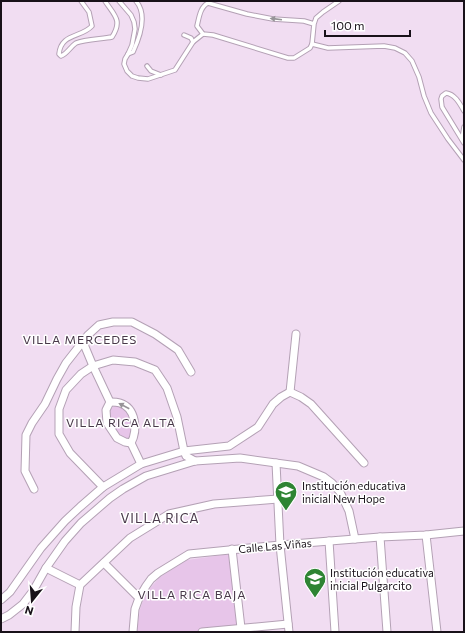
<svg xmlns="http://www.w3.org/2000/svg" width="465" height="633" viewBox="0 0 465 633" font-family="Commissioner,sans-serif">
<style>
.green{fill:#e7c5e9}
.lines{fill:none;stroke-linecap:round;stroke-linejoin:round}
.service-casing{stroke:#b4a1b5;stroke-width:5.5}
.minor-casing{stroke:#b4a1b5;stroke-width:9}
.service{stroke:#fff;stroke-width:3.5}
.minor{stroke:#fff;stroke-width:7}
.oneway{fill:#979498}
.labels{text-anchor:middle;stroke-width:3;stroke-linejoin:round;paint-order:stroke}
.poi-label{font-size:11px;fill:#181119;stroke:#fff;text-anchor:start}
.street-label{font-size:11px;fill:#181119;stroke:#fff}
.neighbourhood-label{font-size:12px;letter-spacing:1px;fill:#49394a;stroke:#fff}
.quarter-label{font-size:13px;letter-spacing:1px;fill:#49394a;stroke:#fff}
</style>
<rect width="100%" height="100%" fill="#f1ddf2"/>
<g class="green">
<path d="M114 406C127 404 130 415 134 425L130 438 126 439H122L110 424 109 412Z"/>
<path d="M230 554 238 627 187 632H137L140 609 144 598 151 587 160 577 187 560Z"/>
</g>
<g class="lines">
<g class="service-casing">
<g id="service">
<path d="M81 1 89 12 92 26C81 38 61 33 59 54L61 56C67 54 70 47 76 43 85 39 102 39 112 37 123 20 114 15 105 1"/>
<path d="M119 1 131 15 134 22 135 29 132 45 128 54 125 59 124 64 127 71 132 76 138 78 148 79 175 70 193 42 203 34"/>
<path d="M314 24 304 21 273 19 247 14 208 3C200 7 199 18 197 26L203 34 213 35 288 58H294L310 48 312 44 314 24 316 18 323 12 339 1"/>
<path d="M184 35 191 38 193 42"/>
<path d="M312 44 328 48 384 46 395 48 405 53 412 61 419 77 424 96 431 113 448 139 464 160"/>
<path d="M128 54 133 52C140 37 148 15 136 1"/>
<path d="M147 66 151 71 161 75"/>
<path d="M464 111C460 104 455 94 446 93L442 96 441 99 442 107 464 143"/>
<path d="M462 139 464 127"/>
</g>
</g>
<g class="minor-casing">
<g id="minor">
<path d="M83 342 93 366 110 402"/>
<path d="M290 392 301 397 311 404 364 463"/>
<path d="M290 392 296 334"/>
<path d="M110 402C113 402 117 402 120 403 136 408 138 430 131 443"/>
<path d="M110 402 106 410 107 423 117 438 125 442 131 443"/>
<path d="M131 443 141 464"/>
<path d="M276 463 280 545 289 632"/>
<path d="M103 487 70 453 59 434V409L66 390 81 374 93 366 113 360 135 362 155 370 167 388 177 417 184 451 186 456 195 461"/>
<path d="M34 489 25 471 26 435 32 423 45 404 57 379 66 363 88 335 99 325 113 322H132L155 334 178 350 191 372"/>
<path d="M426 535 437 632"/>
<path d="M380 537 387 632"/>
<path d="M329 541 335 632"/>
<path d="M232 549 241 628"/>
<path d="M104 563 139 598"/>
<path d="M46 568 80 585"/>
<path d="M1 600 10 592 41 548 65 521 80 507 103 487 141 464 184 451 229 446 258 427 273 404 281 397 290 392"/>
<path d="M1 619 9 615 23 604 33 591 46 568 65 541 81 523 110 498 123 489 146 476 195 461 240 458 298 466 324 477 332 483 340 492 349 511 355 539"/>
<path d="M75 632 76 607 80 585 130 538 169 514 214 504 278 499"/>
<path d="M133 632 135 609 139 598 146 586 151 579 158 573 189 554 280 545 380 537 426 535 464 531"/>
<path d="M202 632 288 624"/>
</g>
</g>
<use href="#service" class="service"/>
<use href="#minor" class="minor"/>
</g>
<defs><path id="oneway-solid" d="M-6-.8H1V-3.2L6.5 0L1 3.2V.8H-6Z"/></defs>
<g class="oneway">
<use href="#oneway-solid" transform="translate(276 19) rotate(-173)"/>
<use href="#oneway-solid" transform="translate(124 406) rotate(-152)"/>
</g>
<defs>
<g id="school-pin" transform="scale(1.15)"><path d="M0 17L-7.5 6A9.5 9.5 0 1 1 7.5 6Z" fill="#2e8433" stroke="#fff"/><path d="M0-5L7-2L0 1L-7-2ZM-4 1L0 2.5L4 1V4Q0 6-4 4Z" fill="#fff"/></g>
</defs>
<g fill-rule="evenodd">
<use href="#school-pin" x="286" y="492"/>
<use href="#school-pin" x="315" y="579"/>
</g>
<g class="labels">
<g class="poi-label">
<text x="302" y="490">Institución educativa<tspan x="302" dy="13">inicial New Hope</tspan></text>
<text x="330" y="577">Institución educativa<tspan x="330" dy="13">inicial Pulgarcito</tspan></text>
</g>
<g class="street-label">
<text transform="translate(275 546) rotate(-5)" y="4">Calle Las Viñas</text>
</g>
<g class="neighbourhood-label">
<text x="80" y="344">VILLA MERCEDES</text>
<text x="121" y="427">VILLA RICA ALTA</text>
<text x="192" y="599">VILLA RICA BAJA</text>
</g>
<g class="quarter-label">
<text x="160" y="523">VILLA RICA</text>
</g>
</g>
<rect width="465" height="633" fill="none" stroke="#181119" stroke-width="4"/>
<g transform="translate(32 601) rotate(197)" stroke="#ffffff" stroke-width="3" paint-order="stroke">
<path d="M0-3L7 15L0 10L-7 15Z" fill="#181119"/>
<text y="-6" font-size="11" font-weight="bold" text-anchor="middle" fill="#181119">N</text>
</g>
<path d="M325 30v6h85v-6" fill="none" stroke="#181119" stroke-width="2"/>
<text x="331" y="30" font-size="12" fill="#181119" stroke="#ffffff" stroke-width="3" paint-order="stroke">100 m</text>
</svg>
